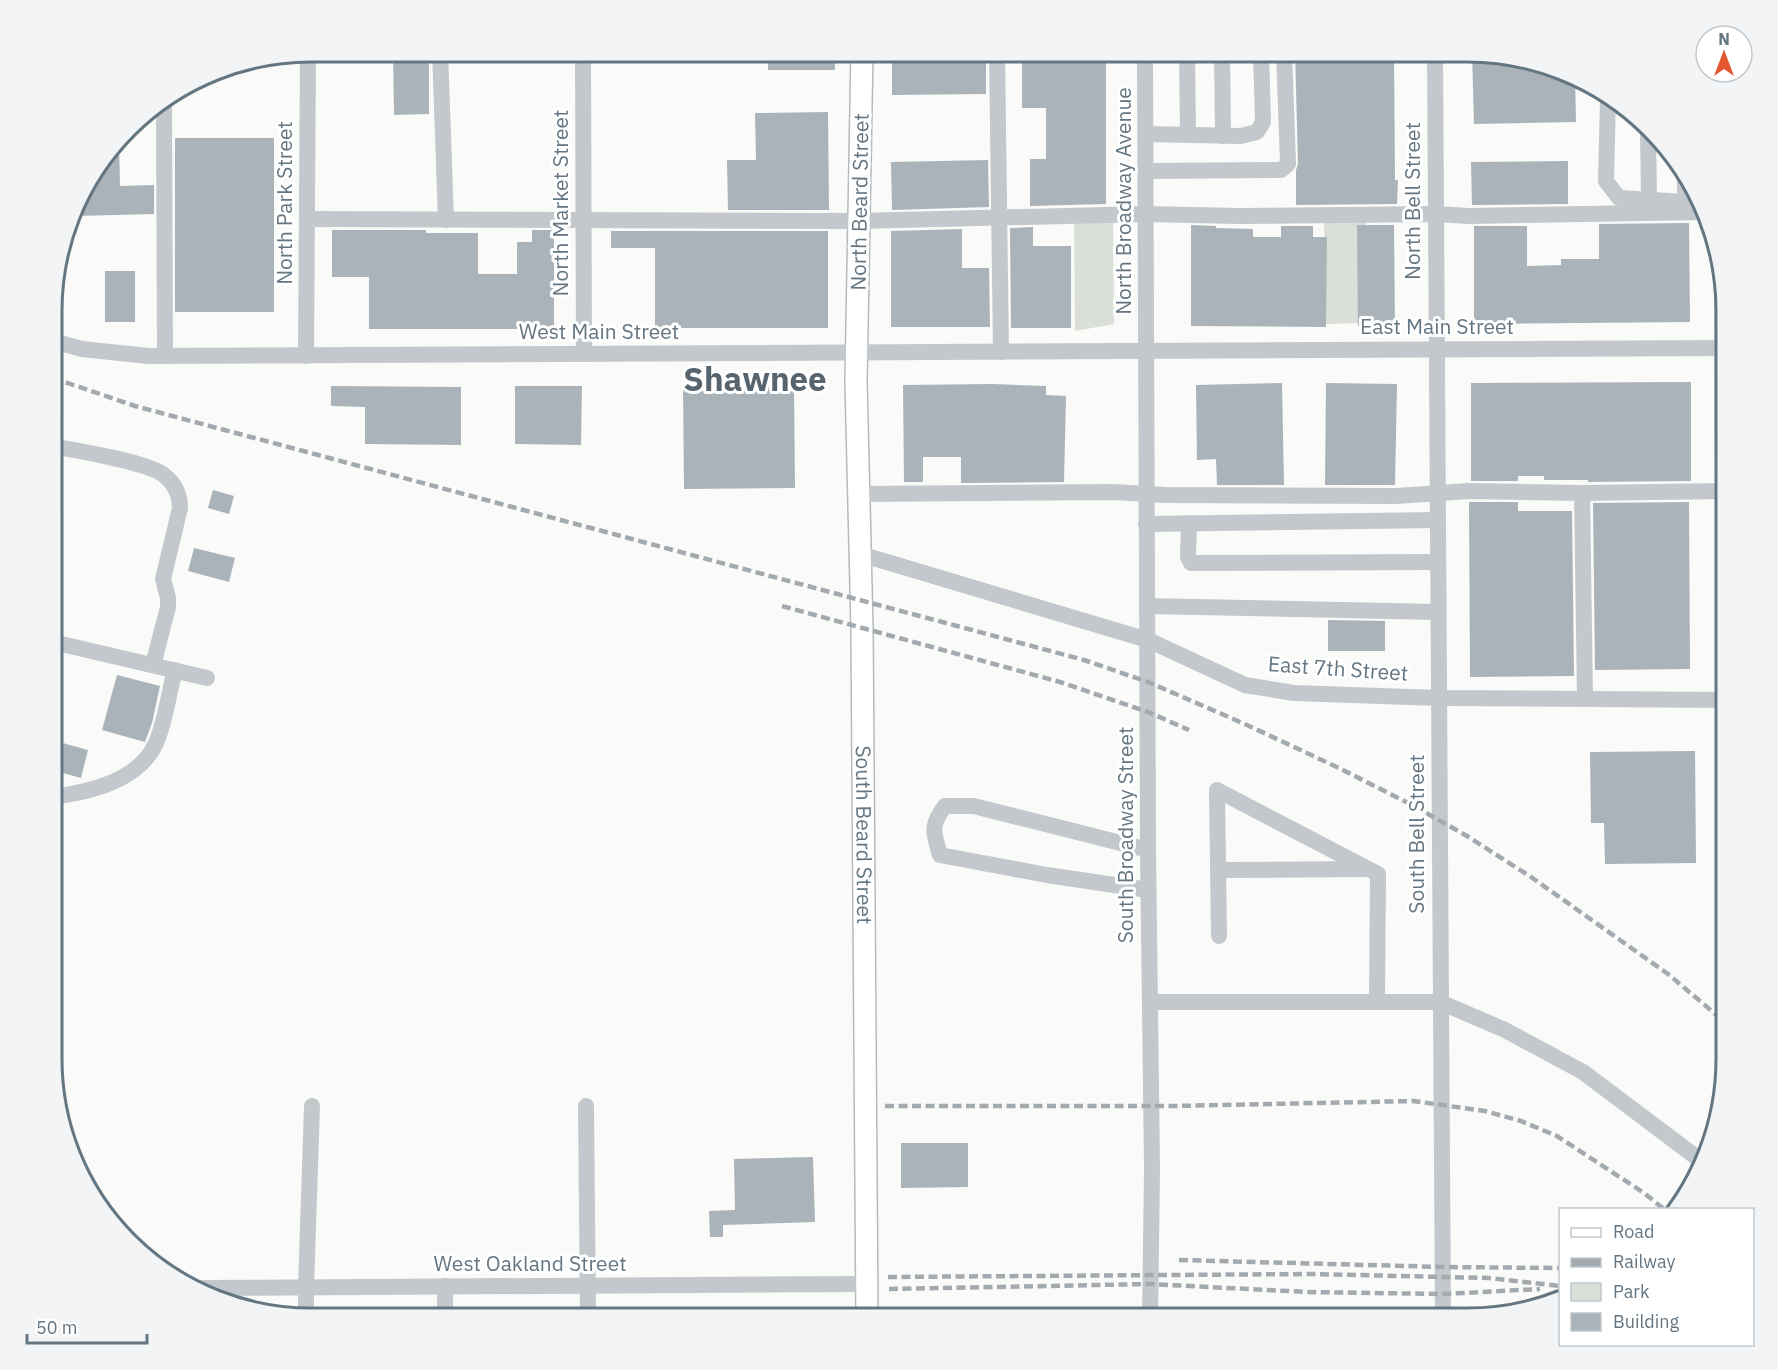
<svg xmlns="http://www.w3.org/2000/svg" width="1778" height="1370" viewBox="0 0 1778 1370" font-family="'IBM Plex Sans',sans-serif">
<style>
.green{fill:#dadfd7}
.building{fill:#aab3b9}
.lines{fill:none;stroke-linecap:round;stroke-linejoin:round}
.major-casing{stroke:#b5babe;stroke-width:24}
.minor{stroke:#c3c8cc;stroke-width:16}
.major{stroke:#fff;stroke-width:21}
.rail{stroke:#a2aab0;stroke-width:4.5;stroke-dasharray:9 4.5;stroke-linecap:butt}
.labels{text-anchor:middle;stroke-width:6;stroke-linejoin:round;paint-order:stroke}
.street-label{font-size:21px;fill:#657683;stroke:#fff}
.town-label{font-size:33px;font-weight:bold;fill:#57646e;stroke:#fff}
.rim{fill:none;stroke:#657683;stroke-width:3}
</style>
<rect width="100%" height="100%" fill="#fafaf8"/>
<g class="green">
<path d="M1074 212 1113 215 1114 324 1075 331Z"/>
<path d="M1324 214H1366V323L1325 324Z"/>
</g>
<g class="building">
<path d="M393 51H429V114L394 115Z"/>
<rect x="768" y="51" width="67" height="19"/>
<path d="M917 51H986V94L892 95V53Z"/>
<path d="M1022 51H1106V204L1030 206V159H1046V108H1022Z"/>
<path d="M1295 51H1394L1395 180H1398L1397 204 1296 205V170L1298 164Z"/>
<path d="M1472 52H1484L1566 71 1575 76 1576 122 1474 124Z"/>
<path d="M828 112 829 210H728L727 160H756L755 113Z"/>
<rect x="175" y="138" width="99" height="174"/>
<path d="M119 141 120 186 154 185V214L74 216 86 182Z"/>
<path d="M988 160 989 207 892 210 891 162Z"/>
<path d="M1568 161V204L1472 205 1471 162Z"/>
<path d="M1689 223 1690 322 1474 324V226H1527V266L1561 265V259H1599V224Z"/>
<path d="M1191 225 1216 226V228L1253 229V237H1281V226H1313V237H1327L1326 327 1191 326Z"/>
<path d="M1357 225H1394L1395 326H1358Z"/>
<path d="M1033 227V246H1071V328H1011L1010 228Z"/>
<path d="M962 229V268H989L990 327H891V231Z"/>
<path d="M332 230H426V233H478V274H517V242H532V230H554V329H369V277H332Z"/>
<path d="M611 231H828V328H655V248H611Z"/>
<rect x="105" y="271" width="30" height="51"/>
<path d="M1691 382V481L1588 482V480H1544V476H1518V481H1471V383Z"/>
<path d="M1282 383 1284 485H1217L1216 459 1197 460 1196 385Z"/>
<path d="M1326 383 1397 384 1395 485H1325Z"/>
<path d="M992 384 1046 386V395L1066 396 1064 482 961 483V457H923V482H904L903 385Z"/>
<path d="M794 385 795 488 684 489 683 386Z"/>
<path d="M331 386 461 387V445L365 444V407L331 406Z"/>
<path d="M515 386H582L581 445 515 444Z"/>
<path d="M213 490 234 496 229 514 208 508Z"/>
<path d="M1469 502H1518V511H1572L1574 676 1470 677Z"/>
<path d="M1689 502 1690 669 1595 670 1593 503Z"/>
<path d="M194 548 235 558 229 582 188 571Z"/>
<path d="M1328 620 1385 621V651H1328Z"/>
<path d="M117 675 160 686 152 723 145 742 102 730Z"/>
<path d="M52 740 88 750 81 778 52 770Z"/>
<path d="M1695 751 1696 863 1605 864 1604 823H1591L1590 752Z"/>
<path d="M901 1143H968V1187L901 1188Z"/>
<path d="M813 1157 815 1222 723 1225V1237H710L709 1211 735 1210 734 1159Z"/>
</g>
<g class="lines">
<g class="major-casing">
<g id="major">
<path id="s1" d="M862 51 856 381 862 628 867 1319"/>
</g>
</g>
<g class="minor">
<path d="M440 51 446 220"/>
<path d="M583 51 584 354"/>
<path d="M997 51 1001 352"/>
<path d="M1145 51 1148 850 1152 1169 1150 1319"/>
<path d="M1187 51 1188 135"/>
<path d="M1222 51 1223 136"/>
<path d="M1435 52 1443 1319"/>
<path d="M1608 96 1606 181 1619 198 1702 203"/>
<path d="M164 101 165 356"/>
<path d="M1648 128 1649 200"/>
<path d="M1146 134 1241 136 1257 132 1263 122 1261 51"/>
<path d="M1146 171 1281 170 1288 164 1284 51"/>
<path d="M1685 176V202"/>
<path d="M307 219 858 221 1146 214 1239 216 1436 214 1468 216 1704 212"/>
<path d="M1722 289 1725 868"/>
<path d="M53 341 82 349 148 356 1727 348"/>
<path d="M306 356 308 51"/>
<path d="M53 446C76 451 150 462 165 476 175 484 180 495 180 508L163 579 168 598V607L153 665"/>
<path d="M1582 493 1727 491"/>
<path d="M858 494 1113 492 1166 495 1396 496 1469 491 1582 493 1585 699"/>
<path d="M1189 523 1188 557 1191 563 1438 562"/>
<path d="M1146 524 1438 520"/>
<path d="M860 554 1148 640 1245 685 1294 693 1439 698 1727 700"/>
<path d="M1147 606 1438 612"/>
<path d="M53 642 207 678"/>
<path d="M52 797C90 792 139 781 156 743 165 723 169 692 175 670"/>
<path d="M1148 850 974 806H945C930 826 933 831 940 855L1047 875 1148 890"/>
<path d="M1218 870 1364 869"/>
<path d="M1219 936 1217 790 1378 874 1377 1002"/>
<path d="M1150 1002H1440L1505 1030 1583 1072 1704 1163"/>
<path d="M586 1106 588 1319"/>
<path d="M445 1286V1319"/>
<path d="M194 1288 867 1284"/>
<path d="M306 1318V1287L312 1106"/>
</g>
<use href="#major" class="major"/>
<g class="rail">
<path d="M53 378 135 406 1084 660 1148 682 1247 725 1341 769 1412 805 1467 836 1531 877 1668 974 1726 1023"/>
<path d="M782 606 1060 682 1148 712 1189 730"/>
<path d="M885 1106H1174L1413 1101 1485 1111 1521 1121 1557 1136 1644 1193 1665 1210"/>
<path d="M1179 1260 1443 1267 1560 1268"/>
<path d="M888 1277 1311 1274 1489 1278 1560 1286"/>
<path d="M889 1289 1150 1284 1307 1292 1443 1294 1540 1289"/>
</g>
</g>
<g class="labels">
<g class="street-label">
<text transform="translate(1124 201) rotate(-90)" y="7">North Broadway Avenue</text>
<text transform="translate(1413 201) rotate(-90)" y="7">North Bell Street</text>
<text transform="translate(860 202) rotate(-89)" y="7">North Beard Street</text>
<text transform="translate(285 203) rotate(-90)" y="7">North Park Street</text>
<text transform="translate(561 203) rotate(-90)" y="7">North Market Street</text>
<text x="1437" y="334">East Main Street</text>
<text x="599" y="339">West Main Street</text>
<text transform="translate(1338 669) rotate(4)" y="7">East 7th Street</text>
<text transform="translate(1417 834) rotate(-90)" y="7">South Bell Street</text>
<text transform="translate(1126 835) rotate(-90)" y="7">South Broadway Street</text>
<text dy="7" stroke="none"><textPath href="#s1" startOffset="784">South Beard Street</textPath></text>
<text x="530" y="1271">West Oakland Street</text>
</g>
<g class="town-label">
<text x="755" y="391">Shawnee</text>
</g>
</g>
<path d="M0 0H1778V1370H0ZM311 62H1467A249 249 0 0 1 1716 311V1059A249 249 0 0 1 1467 1308H311A249 249 0 0 1 62 1059V311A249 249 0 0 1 311 62Z" fill="#f3f4f5" fill-rule="evenodd"/>
<path class="rim" d="M311 62H1467A249 249 0 0 1 1716 311V1059A249 249 0 0 1 1467 1308H311A249 249 0 0 1 62 1059V311A249 249 0 0 1 311 62Z"/>
<rect x="1559" y="1208" width="195" height="138" fill="#ffffff" stroke="#c1c8cd" stroke-width="1.5"/>
<rect x="1571" y="1228" width="30" height="9" fill="#ffffff" stroke="#c1c8cd" stroke-width="1.5"/>
<text x="1613" y="1238" font-size="18" fill="#657683">Road</text>
<rect x="1571" y="1258" width="30" height="9" fill="#a2aab0" stroke="#c1c8cd" stroke-width="1.5"/>
<text x="1613" y="1268" font-size="18" fill="#657683">Railway</text>
<rect x="1571" y="1283" width="30" height="18" fill="#dadfd7" stroke="#c1c8cd" stroke-width="1.5"/>
<text x="1613" y="1298" font-size="18" fill="#657683">Park</text>
<rect x="1571" y="1313" width="30" height="18" fill="#aab3b9" stroke="#c1c8cd" stroke-width="1.5"/>
<text x="1613" y="1328" font-size="18" fill="#657683">Building</text>
<g transform="translate(1724 54)"><circle r="28" fill="#ffffff" stroke="#c1c8cd" stroke-width="1.5"/>
<path d="M0-4.5L10 22L0 15L-10 22Z" fill="#e4572e"/>
<text y="-9" font-size="16" font-weight="bold" text-anchor="middle" fill="#657683">N</text>
</g>
<path d="M27 1334v9h120v-9" fill="none" stroke="#657683" stroke-width="3"/>
<text x="36" y="1334" font-size="18" fill="#657683" stroke="#ffffff" stroke-width="4.5" paint-order="stroke">50 m</text>
</svg>
